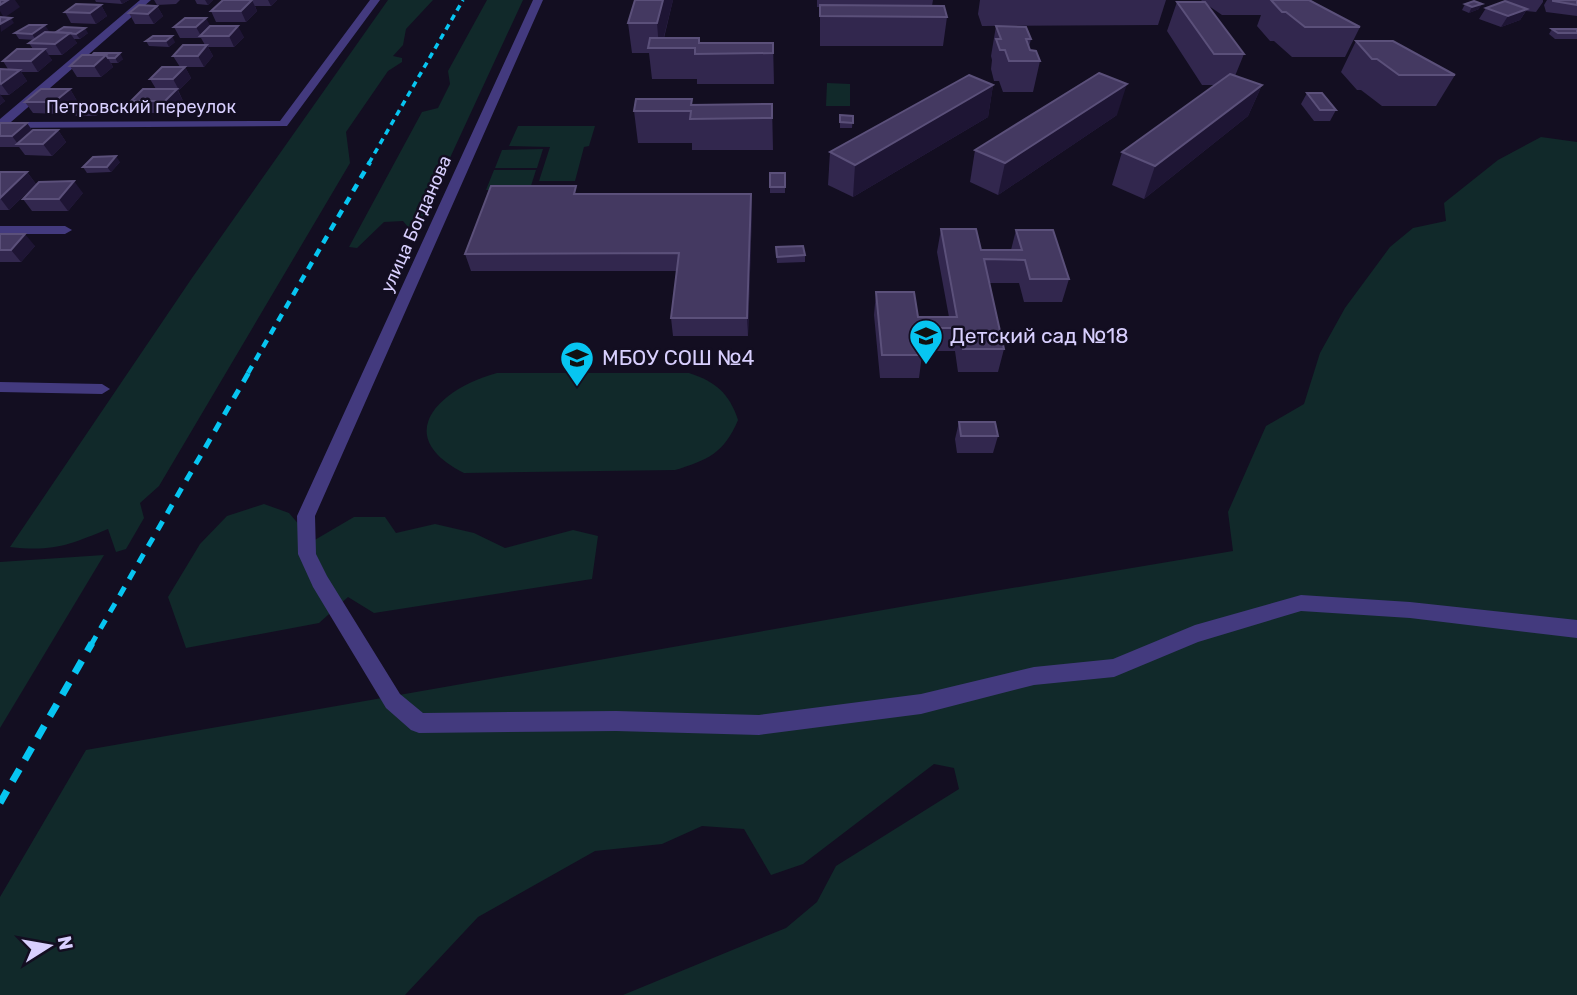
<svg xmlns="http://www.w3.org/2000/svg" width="1577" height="995" viewBox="0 0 1577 995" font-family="Rubik,sans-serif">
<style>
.green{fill:#11292a}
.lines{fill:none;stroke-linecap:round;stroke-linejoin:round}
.street{fill:#433a7e;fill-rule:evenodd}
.rail-far3{stroke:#07c5f1;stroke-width:3.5;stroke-dasharray:6 5;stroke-linecap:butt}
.rail-far2{stroke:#07c5f1;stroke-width:4.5;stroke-dasharray:8 7;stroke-linecap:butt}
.rail-far1{stroke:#07c5f1;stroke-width:5;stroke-dasharray:10 9;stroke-linecap:butt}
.rail{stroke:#07c5f1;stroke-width:7;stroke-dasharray:14 11;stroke-linecap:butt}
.wall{fill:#32274e}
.shaded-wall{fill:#1e1534}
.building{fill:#443961;stroke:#5b507a;stroke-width:2}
.labels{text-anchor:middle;stroke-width:5;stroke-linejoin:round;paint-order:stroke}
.far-street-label{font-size:18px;fill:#d8cffe;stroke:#130e21}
.poi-label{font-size:21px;fill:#d8cffe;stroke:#130e21;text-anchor:start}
</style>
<rect width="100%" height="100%" fill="#130e21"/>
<g class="green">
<path d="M388 0H433L406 29 403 45 393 56 402 58V62L388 71 346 132 350 163 159 486 140 503 144 518 126 549 116 552 108 529C69 545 53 552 10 547L192 278Z"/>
<path d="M487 0H523L418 227H408L403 221 384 222 357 248 349 247 422 112 438 108 450 84 448 71Z"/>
<path d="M827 83 850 84V106H826Z"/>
<path d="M518 126H595L589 146 584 147 575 181H539L550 147 509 146Z"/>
<path d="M1541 137 1577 142V995H623L786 928 817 902 836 866 959 789 954 768 934 764 803 864 771 875 744 829 702 826 662 844 595 851 478 917 405 995H0V897L86 750 923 603 1233 551 1228 512 1266 426 1304 404 1320 353 1345 308 1390 247 1413 228 1446 221 1444 203 1498 160Z"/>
<path d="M543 149 537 168H495L502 150Z"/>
<path d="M494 170H536L530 189 486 190Z"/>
<path d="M497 373H689C716 382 729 393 738 420 724 453 708 460 675 470L464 473C389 435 441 388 497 373Z"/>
<path d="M264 504 289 513 313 541 354 517H385L396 533 435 524 474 533 505 548 573 530 598 536 592 579 374 613 348 597 319 623 186 648 168 597 200 544 227 516Z"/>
<path d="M104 555 0 728V562Z"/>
</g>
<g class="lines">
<g class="street">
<path d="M140 0H151L11 122 280 121 370 0H380L287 126 0 128V119Z"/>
<path d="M533 0H543L315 516 316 554 327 576 400 694 423 713 616 711 759 715 921 694 1034 667 1113 659 1195 625 1301 595 1410 602 1577 620V638L1410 618 1301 611 1198 642 1114 677 1034 685 921 714 759 735 616 731 419 733 411 730 386 708 313 587 298 554 297 516Z"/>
<path d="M0 226H65L72 230 65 234H0Z"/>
<path d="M0 382 102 384 110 389 102 394 0 392Z"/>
</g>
<path class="rail-far3" d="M369 163 463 0"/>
<path class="rail-far2" d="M248 373 370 162"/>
<path class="rail-far1" d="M91 645 249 372"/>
<path class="rail" d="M0 803 92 643"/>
</g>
<g class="wall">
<path d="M95 0H129L122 4 96 2Z"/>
<path d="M154 0H180L176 4 157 5Z"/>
<path d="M195 0H213L208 5 197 4Z"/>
<path d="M223 0H277L271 6H255L257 11 246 22H216L211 11Z"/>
<path d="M635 0H673L664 38H699L700 43H773L774 84H697V79H652L649 53H632L628 23Z"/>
<path d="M817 0H933L932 6 947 17 943 46H820V7H817Z"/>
<path d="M980 0H1166L1158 25 982 26 978 14Z"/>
<path d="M1201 0H1309L1360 27 1345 57H1292L1274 41H1270L1257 26 1261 15H1222L1206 4 1244 54 1235 76 1262 85 1248 116 1144 199 1112 185 1122 152 1216 85H1202L1167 31 1177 2H1203Z"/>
<path d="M1506 0H1543V2L1536 12 1526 11 1520 20 1501 27 1479 19 1486 8 1506 2Z"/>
<path d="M1547 0H1577V16L1546 12 1544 5Z"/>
<path d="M1465 4 1479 9 1469 13 1462 10Z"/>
<path d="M101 5 107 16 96 24 71 23 65 12Z"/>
<path d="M157 6 163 16 154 24H135L129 13Z"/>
<path d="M210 26 244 37 234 47H208L213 56 204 67H180L173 56 205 45 201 38H180L174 27Z"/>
<path d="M996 26 1031 39 1029 47 1030 50 1040 61 1033 92H1003L999 81H994L991 69 992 60 991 56Z"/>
<path d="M1552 29H1577V39H1555L1549 34Z"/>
<path d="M49 31 46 32 88 33 80 39H74L77 43 62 55H48L52 60 38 72H21L27 81 9 95H0L5 101 0 105V69H8L3 61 33 49 29 43 35 40 19 39 15 33Z"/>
<path d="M146 41 175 42 169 47 149 46Z"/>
<path d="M1356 41 1455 75 1436 106H1382L1361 90H1357L1341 72Z"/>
<path d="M82 55 123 59 118 63H111L113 67 101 77H77L70 66Z"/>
<path d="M185 67 191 78 179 90H178L183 101 172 113H138L131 101 156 89 150 79Z"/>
<path d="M993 85 988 117 853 197 828 185 830 152Z"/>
<path d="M70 89 77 101 62 114 33 113 25 102Z"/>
<path d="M1307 93 1336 110 1330 121H1314L1301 104Z"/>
<path d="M99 104 102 110 96 116H76L72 110Z"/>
<path d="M772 104 773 150H692V143H638L634 111 693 105Z"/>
<path d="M840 115 853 116 852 128H840Z"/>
<path d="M1117 115 998 195 970 182 975 150Z"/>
<path d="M0 123H27L32 130H58L66 142 52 156 25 155 19 147H0Z"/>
<path d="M120 162 111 172 87 173 83 167Z"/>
<path d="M0 172H27L36 184 9 210H0Z"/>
<rect x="770" y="173" width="15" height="20"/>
<path d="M83 193 68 211H32L23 199Z"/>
<path d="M578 194H751L752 211 748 336H673L671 318 677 271H471L465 254Z"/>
<path d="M941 229 981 250H1011L1016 230 1069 279 1062 302H1024L1019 283H989L1004 349 998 372H958L955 351H922V355L919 378H880L874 315 876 292 918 317H949L937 252Z"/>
<path d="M0 234 35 246 21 262H0Z"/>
<path d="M776 247 805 255V262L777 263Z"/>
<path d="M959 422 998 436 993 453H957L955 439Z"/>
</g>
<g class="shaded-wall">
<path d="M8 0H15L20 7 4 18 0 11V5Z"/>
<path d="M120 0H129L122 4Z"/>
<path d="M205 0H213L208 5Z"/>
<path d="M252 0 257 11 246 22 241 11Z"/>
<path d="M268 0H277L271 6Z"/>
<path d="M663 0H673L661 48H659L657 23Z"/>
<path d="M1482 4 1479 9 1469 13 1472 7Z"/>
<path d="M101 5 107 16 96 24 90 13Z"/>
<path d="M157 6 163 16 154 24 148 14Z"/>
<path d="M1527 9 1520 20 1501 27 1508 16Z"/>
<path d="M11 18 14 23 1 32 0 24Z"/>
<path d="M206 18 212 29 201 36 196 27Z"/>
<path d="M45 25 49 31 36 40 32 34Z"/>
<path d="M238 26 244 37 234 47 229 36Z"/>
<path d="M85 28 88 33 80 39 76 34Z"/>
<path d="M70 33 77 43 62 55 55 44Z"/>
<path d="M172 36 175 42 169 47 166 41Z"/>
<path d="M207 45 213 56 204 67 198 56Z"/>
<path d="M45 49 52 60 38 72 31 61Z"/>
<path d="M120 53 123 59 118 63 115 58Z"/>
<path d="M106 55 113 67 101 77 94 66Z"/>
<path d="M185 67 191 78 179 90 173 79Z"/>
<path d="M20 70 27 81 9 95 1 84Z"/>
<path d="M1127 84 1117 115 998 195 1005 163Z"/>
<path d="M993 85 988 117 853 197 855 165Z"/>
<path d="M1262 85 1248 116 1144 199 1155 166Z"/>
<path d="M70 89 77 101 62 114 54 102Z"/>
<path d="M177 89 183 101 172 113 165 101Z"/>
<path d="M0 94 5 101 0 105Z"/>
<path d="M99 104 102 110 96 116 92 111Z"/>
<path d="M27 123 35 135 18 144 12 136Z"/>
<path d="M58 130 66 142 52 156 43 144Z"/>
<path d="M116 156 120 162 111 172 107 167Z"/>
<path d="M27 172 36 184 9 210 0 198Z"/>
<path d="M74 181 83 193 68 211 59 199Z"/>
<path d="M751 194 752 211 748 336 747 318Z"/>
<path d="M25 234 35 246 21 262 11 250Z"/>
</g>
<g class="building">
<path d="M0 0H8L0 5Z"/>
<path d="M223 0H252L241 11H211Z"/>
<path d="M635 0H663L657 23H628Z"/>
<path d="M1271 0H1309L1360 27H1305L1286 12H1282Z"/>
<path d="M1553 0H1577V5L1553 1Z"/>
<path d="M1474 1 1482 4 1472 7 1465 4Z"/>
<path d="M1505 1 1527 9 1508 16 1486 8Z"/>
<path d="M1177 2H1205L1244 54H1214Z"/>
<path d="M76 4 101 5 90 13 65 12Z"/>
<path d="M139 5 157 6 148 14 129 13Z"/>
<path d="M820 5 944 6 947 17 820 16Z"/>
<path d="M0 17 11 18 0 24Z"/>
<path d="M185 18H206L196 27H174Z"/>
<path d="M29 25H45L32 34 15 33Z"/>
<path d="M210 26H238L229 36H200Z"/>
<path d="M996 26 1026 27 1031 39H1026L1030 50 1036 51 1040 61H1009L1005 50H1000L996 39H1001Z"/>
<path d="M64 27 85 28 76 34 56 32Z"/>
<path d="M1552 29H1577V33H1558Z"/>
<path d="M45 32 70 33 55 44 29 43Z"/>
<path d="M153 36H172L166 41H146Z"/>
<path d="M650 38H699V43H773V53L695 54V48H648Z"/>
<path d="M1356 41H1393L1455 75H1399L1377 59H1372Z"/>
<path d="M183 45H207L198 56H173Z"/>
<path d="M17 49H45L31 61H3Z"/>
<path d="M94 53H120L115 58H108L106 55H92Z"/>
<path d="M82 55H106L94 66H70Z"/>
<path d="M162 67H185L173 79H150Z"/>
<path d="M0 69 20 70 1 84 0 83Z"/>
<path d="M1099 73 1127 84 1005 163 975 150Z"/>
<path d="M1230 74 1262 85 1155 166 1122 152Z"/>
<path d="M969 75 993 85 855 165 830 152Z"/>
<path d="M41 89H70L54 102H25Z"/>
<path d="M143 89H177L165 101H131Z"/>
<path d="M1307 93H1322L1336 110H1320Z"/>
<path d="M636 99H692L691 105 772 104V118L690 119 691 111H634Z"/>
<path d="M79 104H99L92 111 72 110Z"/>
<path d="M840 115 853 116V123L840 122Z"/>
<path d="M0 123H27L12 136H0Z"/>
<path d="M33 130H58L43 144H17Z"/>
<path d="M116 156 107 167H83L93 157Z"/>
<path d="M0 172H27L0 198Z"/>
<rect x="770" y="173" width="15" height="14"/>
<path d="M74 181 59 199H23L39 182Z"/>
<path d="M491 186H576L574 194H751L747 318H671L679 253 465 254Z"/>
<path d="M941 229H976L981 250H1022L1016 230H1053L1069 279H1030L1025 260 984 259 1004 349H963L959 328H919L922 355H882L876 292H914L918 317H957Z"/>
<path d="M0 234H25L11 250H0Z"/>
<path d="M803 246 805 255 777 257 776 247Z"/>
<path d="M959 422H995L998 436H961Z"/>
</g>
<defs>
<g id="school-pin" transform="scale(1.75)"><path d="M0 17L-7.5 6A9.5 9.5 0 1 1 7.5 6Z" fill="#07c5f1" stroke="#130e21"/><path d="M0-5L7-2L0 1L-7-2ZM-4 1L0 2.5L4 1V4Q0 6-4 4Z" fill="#111"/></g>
</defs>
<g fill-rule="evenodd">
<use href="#school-pin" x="926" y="336"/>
<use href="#school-pin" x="577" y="358"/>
</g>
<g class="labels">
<g class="far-street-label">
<text x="141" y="113">Петровский переулок</text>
<text transform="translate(416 224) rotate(-66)" y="6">улица Богданова</text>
</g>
<g class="poi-label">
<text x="950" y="343">Детский сад №18</text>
<text x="602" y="365">МБОУ СОШ №4</text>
</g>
</g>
<g transform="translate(49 946) rotate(79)" stroke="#130e21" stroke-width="5" paint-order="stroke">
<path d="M0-5L12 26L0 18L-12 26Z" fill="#d8cffe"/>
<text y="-10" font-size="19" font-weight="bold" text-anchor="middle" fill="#d8cffe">N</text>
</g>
</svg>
